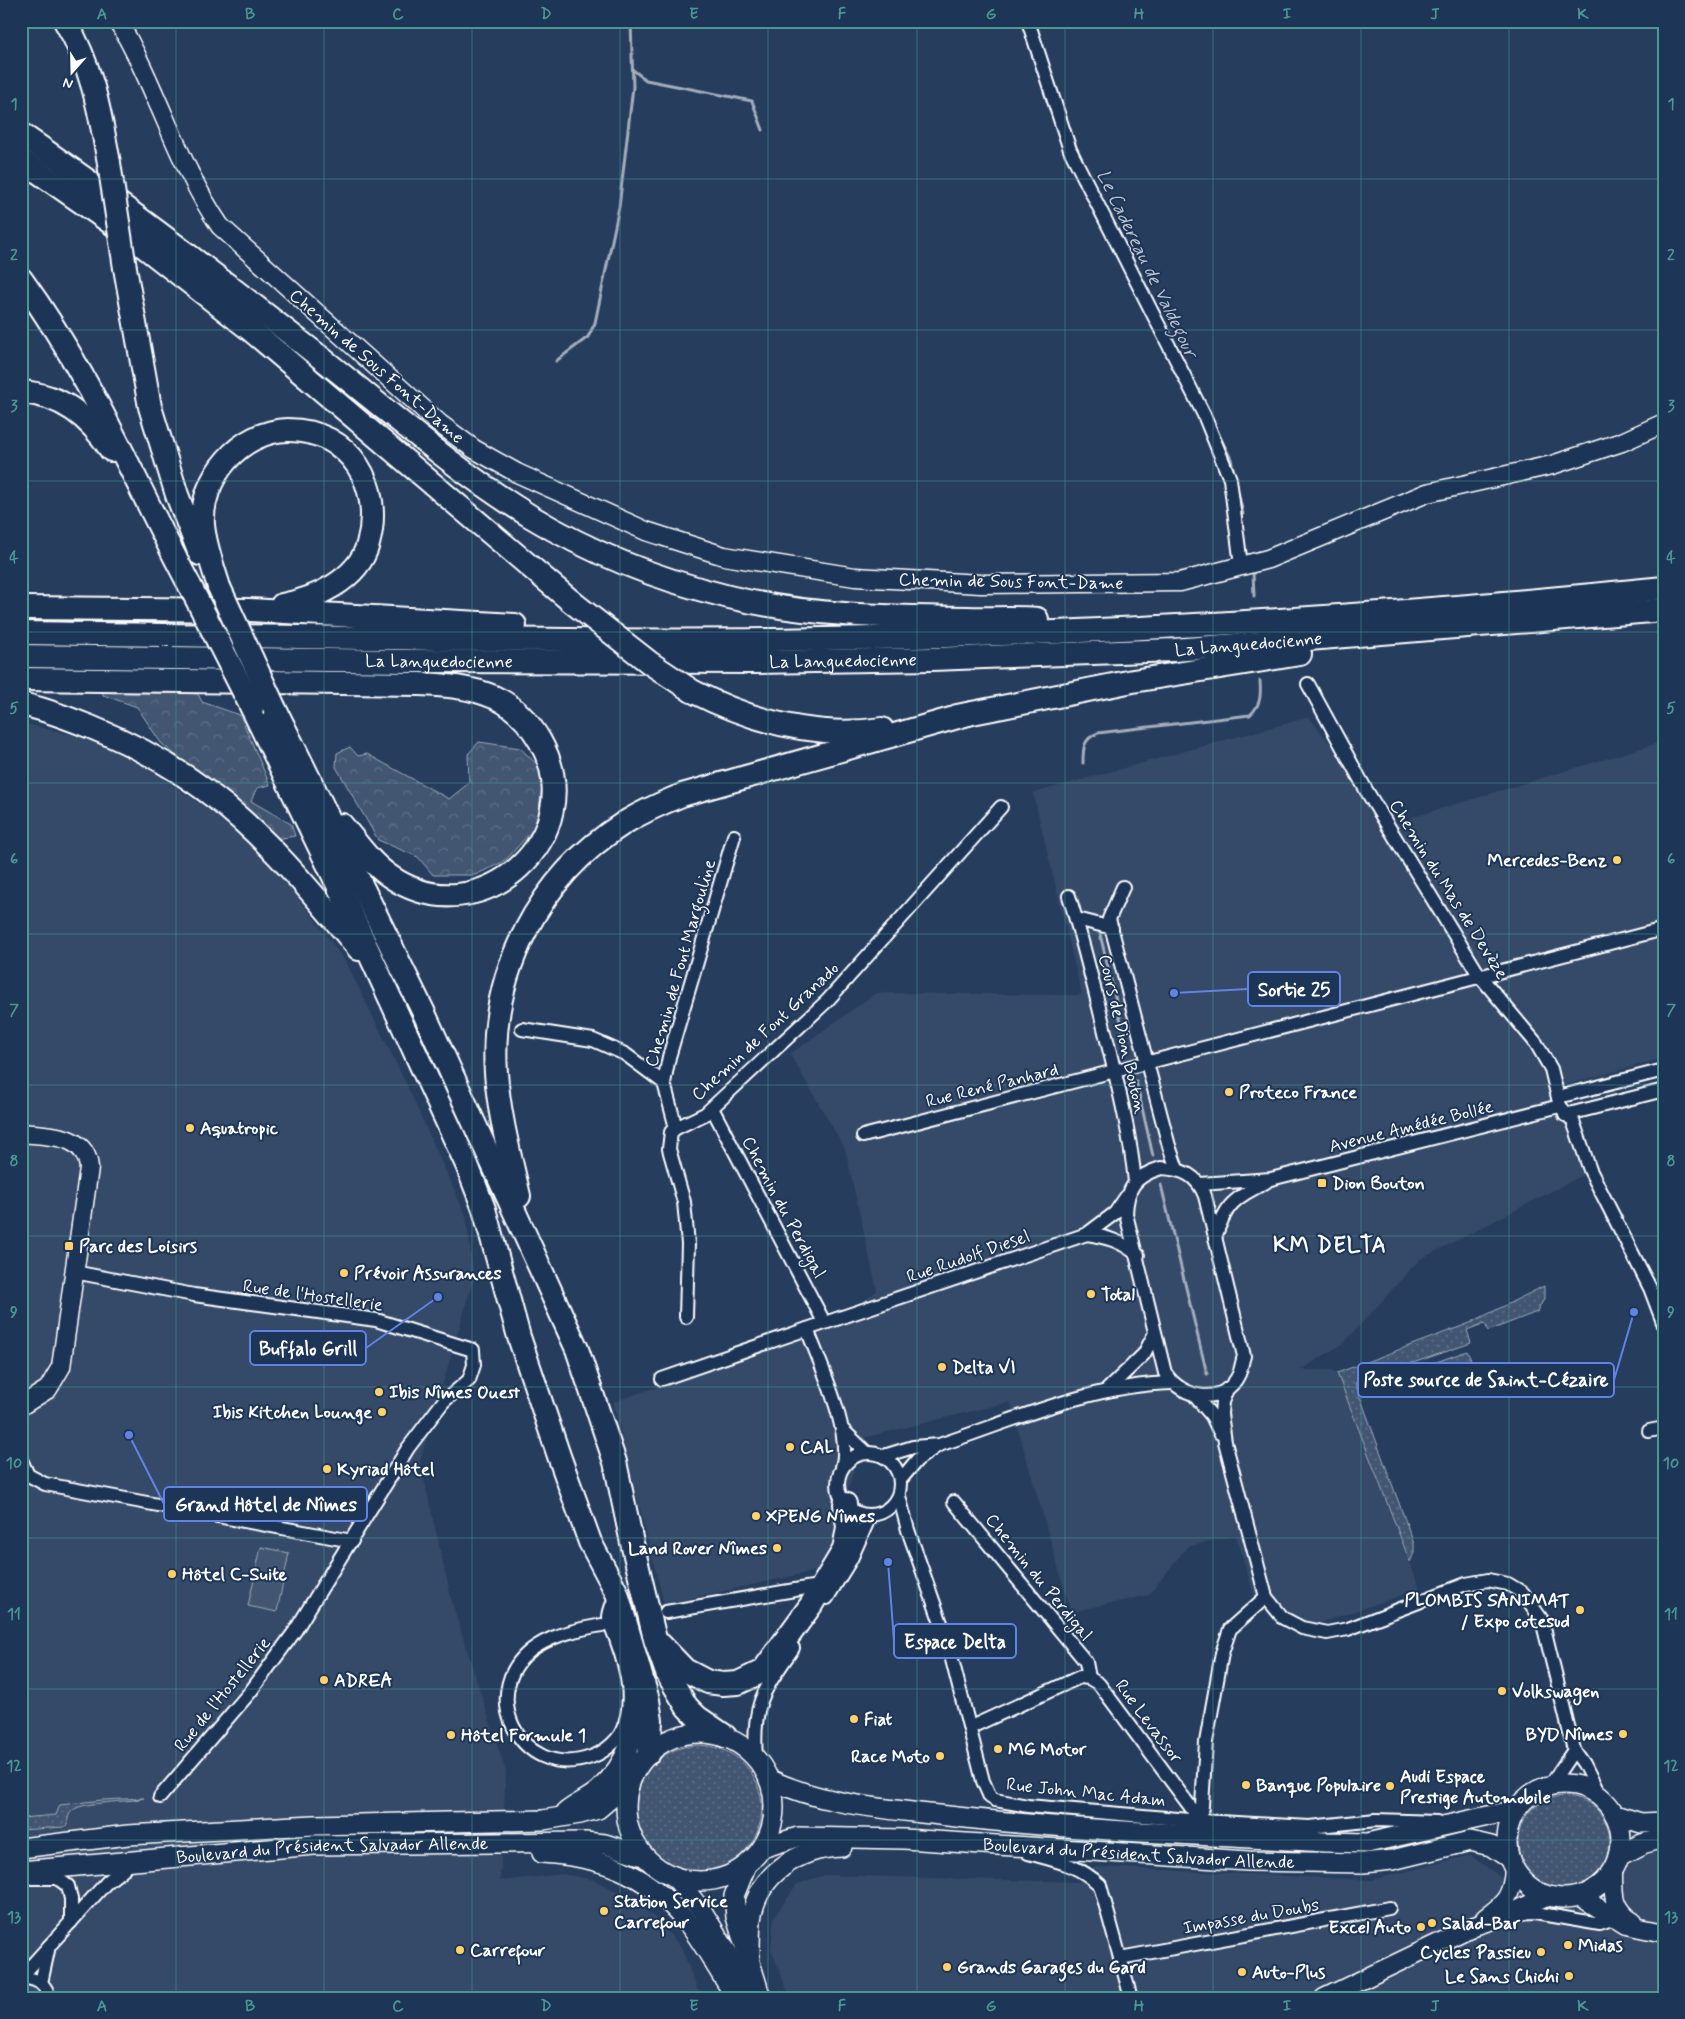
<svg xmlns="http://www.w3.org/2000/svg" width="1685" height="2019" viewBox="0 0 1685 2019" font-family="Mynerve,sans-serif">
<style>
.built{fill:#344a68}
.grass{fill:url(#grass-dots);stroke:#a0aab8}
.forest{fill:url(#forest-crowns);stroke:#a0aab8}
.pitch{fill:#425672;stroke:#a0aab8}
.lines{fill:none;stroke-linecap:round;stroke-linejoin:round}
.stream{stroke:#a4aebb;stroke-width:3}
.street-casing{stroke:#fff;stroke-width:16}
.secondary-casing{stroke:#fff;stroke-width:21}
.primary-casing{stroke:#fff;stroke-width:22}
.highway-casing{stroke:#fff;stroke-width:26}
.street{stroke:#1d3557;stroke-width:12}
.secondary{stroke:#1d3557;stroke-width:18}
.primary{stroke:#1d3557;stroke-width:19}
.highway{stroke:#1d3557;stroke-width:22}
.highway-bridge-casing{stroke:#fff;stroke-width:26;stroke-linecap:butt}
.highway-bridge{stroke:#1d3557;stroke-width:22}
.grid{fill:none;stroke:#4b9892;stroke-width:1;stroke-opacity:0.55}
.poi-dot{fill:#ffd166;stroke:#1d3557;stroke-width:2}
.labels{text-anchor:middle;stroke-width:4;stroke-linejoin:round;paint-order:stroke}
.street-label{font-size:18px;fill:#fff;stroke:#1d3557}
.poi-label{font-size:18px;font-weight:bold;fill:#fff;stroke:#1d3557;text-anchor:start}
.water-label{font-size:19px;font-style:italic;fill:#bbc2cc;stroke:#1d3557}
.district-label{font-size:22px;font-weight:bold;letter-spacing:1px;fill:#fff;stroke:#1d3557}
.leader{fill:none;stroke:#6183e4;stroke-width:2}
.callout-dot{fill:#6183e4;stroke:#1d3557;stroke-width:2}
.callout{fill:#1d3557;stroke:#6183e4;stroke-width:2}
.callout-label{font-size:19px;text-anchor:middle;font-weight:bold;fill:#fff}
.neatline{fill:none;stroke:#4b9892;stroke-width:2}
.grid-label{font-size:16px;text-anchor:middle;font-weight:bold;fill:#4b9892}
</style>
<defs>
<pattern id="grass-dots" width="8" height="8" patternUnits="userSpaceOnUse" patternTransform="scale(1.25)"><rect width="8" height="8" fill="#425672"/><path d="M2 2h.1M6 6h.1" fill="none" stroke="#5e6f87" stroke-width="1.8" stroke-linecap="round"/></pattern>
<pattern id="forest-crowns" width="20" height="18" patternUnits="userSpaceOnUse" patternTransform="scale(1.25)"><rect width="20" height="18" fill="#425672"/><path d="M2 6a3 3 0 1 1 6 0M12 15a3 3 0 1 1 6 0" fill="none" stroke="#5e6f87"/></pattern>
</defs>
<rect width="100%" height="100%" fill="#263d5e"/>
<filter id="ink" filterUnits="userSpaceOnUse"><feTurbulence type="fractalNoise" baseFrequency=".02" numOctaves="2"/><feDisplacementMap in="SourceGraphic" scale="10" xChannelSelector="R" yChannelSelector="G"/><feConvolveMatrix kernelMatrix="1 2 1 2 8 2 1 2 1" color-interpolation-filters="sRGB"/></filter>
<g filter="url(#ink)">
<g class="built">
<path d="M1309 717 1394 823 1664 741V1058L1555 1088 1585 1174 1419 1260 1344 1343 1301 1370H1332L1337 1373 1420 1589 1314 1625 1256 1601 1236 1535 1187 1547 1149 1595 1071 1612 1010 1402 863 1438 825 1569 664 1604 613 1402 823 1330 877 1291 845 1149 790 1054 876 993 1082 995 1033 793Z"/>
<path d="M21 723 113 744 259 844 346 962 405 1081 466 1216 474 1278 420 1461 453 1606 506 1772 500 1881 563 1874 594 1880 630 1898 654 1917 681 1947 701 1998H21Z"/>
<path d="M1664 1845V1998H790L771 1949 774 1917 797 1884 825 1875 1080 1882 1096 1867 1372 1880 1470 1855 1521 1892 1560 1911 1602 1895 1635 1858Z"/>
</g>
<g class="grass">
<path d="M1544 1286V1299L1537 1312 1488 1331 1485 1323 1467 1330 1471 1343 1355 1383 1414 1544V1553L1410 1562 1337 1373 1470 1323Z"/>
<path d="M1467 1351 1475 1369 1426 1387 1421 1382 1403 1388 1397 1376Z"/>
<circle cx="699" cy="1808" r="63"/>
<circle cx="1564" cy="1842" r="46"/>
<path d="M144 1798C126 1803 86 1801 73 1810 68 1814 68 1819 67 1825L64 1827 21 1830V1818L56 1815 60 1805 102 1800Z"/>
</g>
<g class="forest">
<path d="M114 688 198 694 202 702 240 715 270 785 257 788 251 801 291 824 295 836 277 839 161 743 137 707 103 695 102 690Z"/>
<path d="M479 742 520 748 544 771 537 825 505 861 475 875H433L418 857 378 840 336 767 337 753 350 747 358 756 367 754 449 799 469 783 468 754Z"/>
</g>
<path class="pitch" d="M261 1547 289 1553 277 1612 248 1606Z"/>
<g class="lines">
<g class="stream">
<path d="M633 70 646 80 752 101 763 130"/>
<path d="M1073 140 1084 164"/>
<path d="M556 361 588 337 595 323 619 207 633 87 631 21"/>
<path d="M1215 427 1231 459 1243 514"/>
<path d="M1253 572 1254 596"/>
<path d="M1083 763C1083 748 1083 739 1098 733L1250 715C1261 705 1261 695 1260 681"/>
<path d="M1100 934 1128 1051"/>
<path d="M1136 1081 1153 1156"/>
<path d="M1161 1185 1207 1374"/>
</g>
<g class="street-casing">
<g id="street">
<path d="M1028 21 1070 150 1204 415 1230 479 1241 565"/>
<path d="M1308 684 1366 790 1479 975 1536 1043 1551 1069 1560 1106 1573 1121 1590 1170 1650 1288 1664 1325"/>
<path d="M1123 887 1109 919 1169 1146 1177 1169"/>
<path d="M1069 896C1083 941 1094 987 1105 1032 1117 1082 1130 1131 1135 1182"/>
<path d="M1077 919 1112 928"/>
<path d="M522 1029 593 1040 625 1054 664 1083"/>
<path d="M1558 1097 1664 1070"/>
<path d="M712 1108 824 1322"/>
<path d="M1565 1115 1664 1090"/>
<path d="M676 1128 664 1083 669 1057 734 836"/>
<path d="M863 1136 1664 929"/>
<path d="M1161 1168C1183 1169 1197 1175 1205 1196L1244 1356C1242 1362 1241 1369 1239 1374 1224 1407 1182 1399 1165 1373L1126 1214C1127 1187 1135 1176 1161 1168Z"/>
<path d="M1200 1184 1271 1179 1560 1106"/>
<path d="M1087 1234C1107 1237 1121 1241 1138 1255"/>
<path d="M1215 1238C1226 1203 1234 1199 1266 1182"/>
<path d="M74 1272 194 1295 376 1320 473 1350 474 1365 469 1380 443 1402 408 1448 295 1631 251 1691 160 1797"/>
<path d="M686 1317 688 1244 684 1202 669 1149 671 1132 676 1128 705 1114 827 1001 1001 807"/>
<path d="M807 1329 1087 1234 1115 1213 1126 1197"/>
<path d="M662 1379 807 1329C820 1364 853 1433 842 1467"/>
<path d="M1108 1389 1144 1354 1154 1335"/>
<path d="M1227 1389 1222 1402 1221 1414 1225 1442 1266 1597 1283 1618 1302 1628 1327 1633 1348 1629 1466 1584 1488 1580 1508 1584 1523 1593 1542 1620 1574 1750 1584 1764 1600 1796"/>
<path d="M1195 1396 1212 1416 1220 1433"/>
<path d="M843 1430 866 1452"/>
<path d="M1649 1431 1664 1428"/>
<circle cx="869" cy="1484" r="31"/>
<path d="M884 1456 913 1447 939 1445C1015 1420 1091 1385 1172 1383"/>
<path d="M21 1460 28 1475 45 1484 352 1541"/>
<path d="M901 1479 917 1460 937 1446"/>
<path d="M899 1496 908 1530 947 1640 983 1781 990 1797 995 1800 1028 1806 1201 1821 1310 1827 1376 1820 1437 1822"/>
<path d="M954 1502 1086 1662 1089 1678"/>
<path d="M827 1598 851 1559 870 1516"/>
<path d="M666 1612 824 1585"/>
<path d="M602 1625C580 1629 556 1634 537 1646 474 1686 518 1783 591 1757 603 1753 617 1742 622 1731 635 1702 627 1670 617 1642 615 1635 609 1624 609 1617 609 1610 614 1601 616 1595"/>
<path d="M971 1727 1080 1677 1089 1678 1099 1684 1201 1821"/>
<path d="M756 1758C752 1703 763 1692 793 1648"/>
<path d="M1551 1784 1574 1750"/>
<path d="M1201 1821 1206 1742 1222 1653 1230 1629 1266 1597"/>
<path d="M1028 1853C1057 1861 1077 1864 1100 1885L1131 1998"/>
<path d="M32 1878H57L68 1886 71 1899V1922"/>
<path d="M1515 1914 1535 1913 1600 1924 1615 1919"/>
<path d="M1120 1958 1389 1908"/>
<path d="M21 1977 107 1882 132 1862"/>
<path d="M21 1978C36 1978 46 1983 49 1998"/>
<path d="M41 1983 49 1946"/>
</g>
</g>
<g class="secondary-casing">
<g id="secondary">
<path d="M118 21C157 87 177 163 220 226L440 424 474 449 517 473 646 531 724 556 855 577 981 584 1180 582 1268 559 1427 493 1552 465 1622 442 1664 423"/>
<path d="M21 1133C48 1136 86 1133 89 1168L61 1367 48 1389 21 1406"/>
<path d="M1613 1872C1613 1894 1612 1909 1633 1922"/>
<path d="M1579 1896 1626 1925 1664 1933"/>
<path d="M1485 1918C1505 1903 1512 1897 1514 1870"/>
<path d="M1324 1998 1474 1926 1508 1915 1546 1896"/>
</g>
</g>
<g class="primary-casing">
<g id="primary">
<circle cx="700" cy="1807" r="74"/>
<path d="M769 1779C823 1805 881 1808 939 1815 1067 1830 1197 1835 1325 1842L1367 1843 1515 1810"/>
<circle cx="1564" cy="1841" r="57"/>
<path d="M566 1812C577 1803 589 1799 599 1790 630 1761 638 1728 640 1688"/>
<path d="M1615 1815 1641 1823 1664 1822"/>
<path d="M21 1848 128 1835 314 1825 543 1820 580 1814 598 1809 629 1783"/>
<path id="s1" d="M762 1848 798 1837 904 1839 1248 1861 1363 1863 1392 1860 1470 1841 1491 1846 1509 1858"/>
<path d="M542 1853C608 1857 653 1876 693 1930 709 1952 721 1976 737 1998"/>
<path d="M1619 1856 1642 1844 1664 1838"/>
<path d="M746 1866 734 1896 736 1917 761 1998"/>
<path id="s2" d="M21 1871 314 1845 585 1842 605 1844 643 1856"/>
<path d="M674 1876 702 1911 728 1954 745 1997"/>
<path d="M750 1958C750 1945 750 1932 751 1920 757 1874 799 1848 842 1847"/>
</g>
</g>
<g class="highway-casing">
<g id="highway">
<path d="M65 21C92 65 100 113 109 163"/>
<path d="M21 134C121 202 217 276 311 350 383 406 451 468 530 516 591 553 660 580 729 597 807 616 887 617 967 618 990 619 1013 617 1037 619"/>
<path d="M21 160 133 238 252 331 572 602"/>
<path d="M125 268 150 407 177 495 200 554"/>
<path d="M21 279C91 375 135 483 190 586"/>
<path d="M21 392C62 395 89 417 111 450"/>
<path d="M219 587C213 567 205 546 203 525 200 478 240 431 288 430 351 430 384 487 368 544 358 580 315 599 282 605"/>
<path d="M21 608 250 610 515 625"/>
<path d="M21 633C272 636 523 642 773 640 1070 636 1368 618 1664 588"/>
<path id="s3" d="M21 656 406 661 756 662 932 659 1174 650 1664 610"/>
<path d="M21 679 419 684C445 685 470 687 494 697 514 706 529 722 540 741 593 835 481 938 391 877 371 864 357 843 342 825"/>
<path d="M692 691C751 721 815 739 882 729"/>
<path d="M21 704C46 709 70 719 93 728 216 777 277 850 359 949"/>
<path d="M252 708 336 881 467 1165 484 1209 519 1337 559 1456 590 1542 617 1593 648 1700 651 1721 649 1753"/>
<path d="M275 709 423 1011 577 1349 615 1462 632 1543 655 1639 667 1673 687 1707 697 1717 725 1736"/>
<path d="M957 716 1133 681 1300 654"/>
<path d="M519 1196C510 1156 499 1115 496 1073 489 973 539 877 624 823 642 812 662 803 682 795L972 713"/>
<path d="M661 1645 685 1670 708 1682 723 1684 738 1683 763 1671 811 1605 844 1550 848 1527 845 1504"/>
</g>
</g>
<use href="#street" class="street"/>
<use href="#secondary" class="secondary"/>
<use href="#primary" class="primary"/>
<use href="#highway" class="highway"/>
<g class="highway-bridge-casing">
<g id="highway-bridge">
<path d="M109 163 125 268"/>
<path d="M190 586 252 708"/>
<path d="M219 587 275 709"/>
<path d="M572 602 650 663 692 691"/>
</g>
</g>
<use href="#highway-bridge" class="highway-bridge"/>
</g>
</g>
<path class="grid" d="M176 21V1998M324 21V1998M472 21V1998M620 21V1998M768 21V1998M917 21V1998M1065 21V1998M1213 21V1998M1361 21V1998M1509 21V1998M21 179H1664M21 330H1664M21 481H1664M21 632H1664M21 783H1664M21 934H1664M21 1085H1664M21 1236H1664M21 1387H1664M21 1538H1664M21 1689H1664M21 1840H1664"/>
<g class="poi-dot">
<circle cx="1617" cy="860" r="5"/>
<circle cx="1229" cy="1092" r="5"/>
<circle cx="190" cy="1128" r="5"/>
<rect x="1317" y="1178" width="10" height="10" rx="2.5"/>
<rect x="64" y="1241" width="10" height="10" rx="2.5"/>
<circle cx="344" cy="1273" r="5"/>
<circle cx="1091" cy="1294" r="5"/>
<circle cx="942" cy="1367" r="5"/>
<circle cx="379" cy="1392" r="5"/>
<circle cx="382" cy="1412" r="5"/>
<circle cx="790" cy="1447" r="5"/>
<circle cx="327" cy="1469" r="5"/>
<circle cx="756" cy="1516" r="5"/>
<circle cx="777" cy="1548" r="5"/>
<circle cx="172" cy="1574" r="5"/>
<circle cx="1580" cy="1610" r="5"/>
<circle cx="324" cy="1680" r="5"/>
<circle cx="1502" cy="1691" r="5"/>
<circle cx="854" cy="1719" r="5"/>
<circle cx="1623" cy="1734" r="5"/>
<circle cx="451" cy="1735" r="5"/>
<circle cx="998" cy="1749" r="5"/>
<circle cx="940" cy="1756" r="5"/>
<circle cx="1246" cy="1785" r="5"/>
<circle cx="1390" cy="1786" r="5"/>
<circle cx="604" cy="1911" r="5"/>
<circle cx="1432" cy="1923" r="5"/>
<circle cx="1421" cy="1927" r="5"/>
<circle cx="1568" cy="1945" r="5"/>
<circle cx="460" cy="1950" r="5"/>
<circle cx="1541" cy="1952" r="5"/>
<circle cx="947" cy="1967" r="5"/>
<circle cx="1242" cy="1972" r="5"/>
<circle cx="1569" cy="1976" r="5"/>
</g>
<g class="labels">
<g class="street-label">
<text transform="translate(377 366) rotate(41)" y="6">Chemin de Sous Font-Dame</text>
<text transform="translate(1011 581) rotate(1)" y="6">Chemin de Sous Font-Dame</text>
<text dy="6" stroke="none"><textPath href="#s3" startOffset="1228">La Languedocienne</textPath></text>
<text dy="6" stroke="none"><textPath href="#s3" startOffset="418">La Languedocienne</textPath></text>
<text dy="6" stroke="none"><textPath href="#s3" startOffset="822">La Languedocienne</textPath></text>
<text transform="translate(1449 889) rotate(58)" y="6">Chemin du Mas de Devèze</text>
<text transform="translate(680 963) rotate(-74)" y="6">Chemin de Font Margouline</text>
<text transform="translate(765 1031) rotate(-43)" y="6">Chemin de Font Granado</text>
<text transform="translate(1123 1034) rotate(77)" y="6">Cours de Dion Bouton</text>
<text transform="translate(992 1085) rotate(-14)" y="6">Rue René Panhard</text>
<text transform="translate(1411 1126) rotate(-14)" y="6">Avenue Amédée Bollée</text>
<text transform="translate(784 1207) rotate(62)" y="6">Chemin du Perdigal</text>
<text transform="translate(968 1256) rotate(-19)" y="6">Rue Rudolf Diesel</text>
<text transform="translate(313 1295) rotate(8)" y="6">Rue de l'Hostellerie</text>
<text transform="translate(1039 1577) rotate(51)" y="6">Chemin du Perdigal</text>
<text transform="translate(222 1694) rotate(-51)" y="6">Rue de l'Hostellerie</text>
<text transform="translate(1149 1721) rotate(53)" y="6">Rue Levassor</text>
<text transform="translate(1086 1792) rotate(6)" y="6">Rue John Mac Adam</text>
<text dy="6" stroke="none"><textPath href="#s2" startOffset="312">Boulevard du Président Salvador Allende</textPath></text>
<text dy="6" stroke="none"><textPath href="#s1" startOffset="379">Boulevard du Président Salvador Allende</textPath></text>
<text transform="translate(1251 1916) rotate(-10)" y="6">Impasse du Doubs</text>
</g>
<g class="poi-label">
<text x="1607" y="866" text-anchor="end">Mercedes-Benz</text>
<text x="1239" y="1098">Proteco France</text>
<text x="200" y="1134">Aquatropic</text>
<text x="1332" y="1189">Dion Bouton</text>
<text x="79" y="1252">Parc des Loisirs</text>
<text x="354" y="1279">Prévoir Assurances</text>
<text x="1101" y="1300">Total</text>
<text x="952" y="1373">Delta VI</text>
<text x="389" y="1398">Ibis Nîmes Ouest</text>
<text x="372" y="1418" text-anchor="end">Ibis Kitchen Lounge</text>
<text x="800" y="1453">CAL</text>
<text x="337" y="1475">Kyriad Hôtel</text>
<text x="766" y="1522">XPENG Nîmes</text>
<text x="767" y="1554" text-anchor="end">Land Rover Nîmes</text>
<text x="182" y="1580">Hôtel C-Suite</text>
<text x="1570" y="1606" text-anchor="end">PLOMBIS SANIMAT<tspan x="1570" dy="21">/ Expo cotesud</tspan></text>
<text x="334" y="1686">ADREA</text>
<text x="1512" y="1697">Volkswagen</text>
<text x="864" y="1725">Fiat</text>
<text x="1613" y="1740" text-anchor="end">BYD Nîmes</text>
<text x="461" y="1741">Hôtel Formule 1</text>
<text x="1008" y="1755">MG Motor</text>
<text x="930" y="1762" text-anchor="end">Race Moto</text>
<text x="1400" y="1782">Audi Espace<tspan x="1400" dy="21">Prestige Automobile</tspan></text>
<text x="1256" y="1791">Banque Populaire</text>
<text x="614" y="1907">Station Service<tspan x="614" dy="21">Carrefour</tspan></text>
<text x="1442" y="1929">Salad-Bar</text>
<text x="1411" y="1933" text-anchor="end">Excel Auto</text>
<text x="1578" y="1951">Midas</text>
<text x="470" y="1956">Carrefour</text>
<text x="1531" y="1958" text-anchor="end">Cycles Passieu</text>
<text x="957" y="1973">Grands Garages du Gard</text>
<text x="1252" y="1978">Auto-Plus</text>
<text x="1559" y="1982" text-anchor="end">Le Sans Chichi</text>
</g>
<g class="water-label">
<text transform="translate(1148 263) rotate(64)" y="7">Le Cadereau de Valdegour</text>
</g>
<g class="district-label">
<text x="1330" y="1252">KM DELTA</text>
</g>
</g>
<path class="leader" d="M1174 993L1248 989M438 1297L366 1348M1634 1312L1614 1380M129 1435L164 1504M888 1562L894 1641"/>
<g class="callout-dot">
<circle cx="1174" cy="993" r="5"/>
<circle cx="438" cy="1297" r="5"/>
<circle cx="1634" cy="1312" r="5"/>
<circle cx="129" cy="1435" r="5"/>
<circle cx="888" cy="1562" r="5"/>
</g>
<g class="callout">
<rect x="1248" y="972" width="92" height="34" rx="5"/>
<rect x="250" y="1331" width="116" height="34" rx="5"/>
<rect x="1358" y="1363" width="256" height="34" rx="5"/>
<rect x="164" y="1487" width="203" height="34" rx="5"/>
<rect x="894" y="1624" width="122" height="34" rx="5"/>
</g>
<g class="callout-label">
<text x="1294" y="996">Sortie 25</text>
<text x="308" y="1355">Buffalo Grill</text>
<text x="1486" y="1386">Poste source de Saint-Cézaire</text>
<text x="266" y="1511">Grand Hôtel de Nîmes</text>
<text x="955" y="1648">Espace Delta</text>
</g>
<rect width="1685" height="2019" fill="none" stroke="#1d3557" stroke-width="55"/>
<g transform="translate(72 72) rotate(200)" stroke="#1d3557" stroke-width="4" paint-order="stroke">
<path d="M0-4L9 19L0 12L-9 19Z" fill="#ffffff"/>
<text y="-8" font-size="14" font-weight="bold" text-anchor="middle" fill="#ffffff">N</text>
</g>
<rect x="28" y="28" width="1630" height="1964" class="neatline"/>
<g class="grid-label">
<text x="102" y="19">A</text>
<text x="250" y="19">B</text>
<text x="398" y="19">C</text>
<text x="546" y="19">D</text>
<text x="694" y="19">E</text>
<text x="842" y="19">F</text>
<text x="991" y="19">G</text>
<text x="1139" y="19">H</text>
<text x="1287" y="19">I</text>
<text x="1435" y="19">J</text>
<text x="1583" y="19">K</text>
<text x="14" y="109">1</text>
<text x="1671" y="109">1</text>
<text x="14" y="260">2</text>
<text x="1671" y="260">2</text>
<text x="14" y="411">3</text>
<text x="1671" y="411">3</text>
<text x="14" y="562">4</text>
<text x="1671" y="562">4</text>
<text x="14" y="713">5</text>
<text x="1671" y="713">5</text>
<text x="14" y="864">6</text>
<text x="1671" y="864">6</text>
<text x="14" y="1015">7</text>
<text x="1671" y="1015">7</text>
<text x="14" y="1166">8</text>
<text x="1671" y="1166">8</text>
<text x="14" y="1317">9</text>
<text x="1671" y="1317">9</text>
<text x="14" y="1468">10</text>
<text x="1671" y="1468">10</text>
<text x="14" y="1619">11</text>
<text x="1671" y="1619">11</text>
<text x="14" y="1771">12</text>
<text x="1671" y="1771">12</text>
<text x="14" y="1922">13</text>
<text x="1671" y="1922">13</text>
<text x="102" y="2011">A</text>
<text x="250" y="2011">B</text>
<text x="398" y="2011">C</text>
<text x="546" y="2011">D</text>
<text x="694" y="2011">E</text>
<text x="842" y="2011">F</text>
<text x="991" y="2011">G</text>
<text x="1139" y="2011">H</text>
<text x="1287" y="2011">I</text>
<text x="1435" y="2011">J</text>
<text x="1583" y="2011">K</text>
</g>
</svg>
